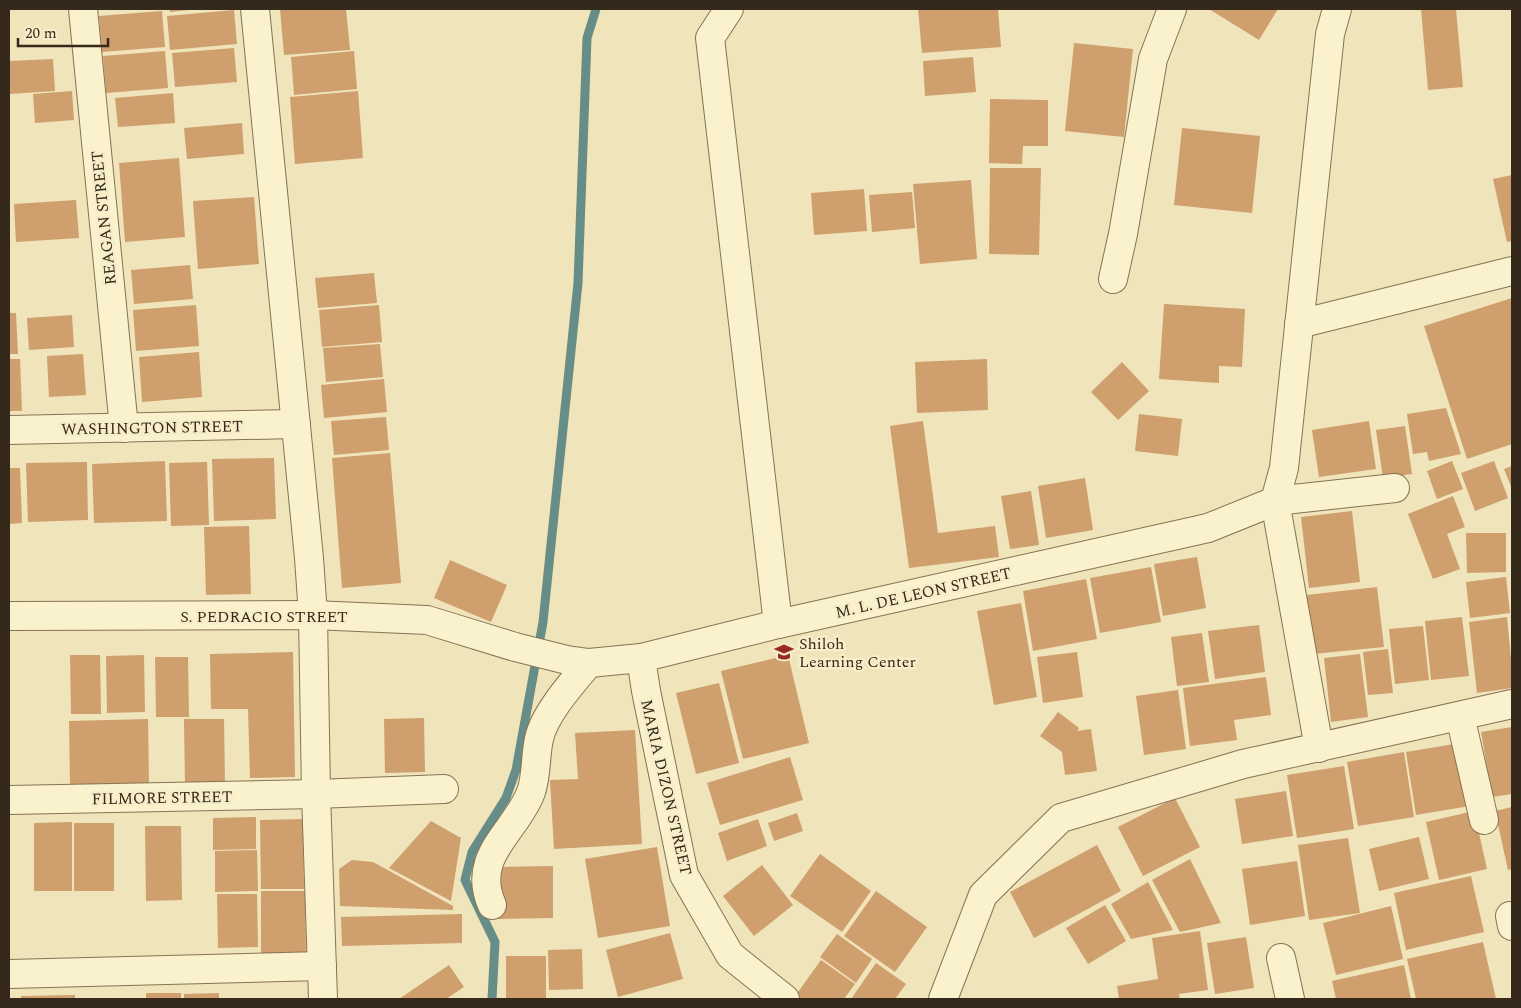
<svg xmlns="http://www.w3.org/2000/svg" width="1521" height="1008" viewBox="0 0 1521 1008" font-family="Spectral,serif">
<style>
.lines{fill:none;stroke-linecap:round;stroke-linejoin:round}
.stream{stroke:#668d87;stroke-width:9}
.building{fill:#cf9f6e}
.minor-casing{stroke:#867354;stroke-width:30}
.minor{stroke:#faf1cd;stroke-width:28}
.labels{text-anchor:middle;stroke-width:5;stroke-linejoin:round;paint-order:stroke}
.street-label{font-size:16px;fill:#34291a;stroke:#f7eec9}
.poi-label{font-size:16px;fill:#34291a;stroke:#f7eec9;text-anchor:start}
</style>
<rect width="100%" height="100%" fill="#efe4ba"/>
<g class="lines">
<path class="stream" d="M492 999 495 942 465 880 472 852 506 798 516 770 543 622 578 283 587 38 596 9"/>
</g>
<g class="building">
<path d="M170 9H189V10L170 12Z"/>
<path d="M280 9H346L350 50 284 55Z"/>
<path d="M918 9H998L1001 47 922 53Z"/>
<path d="M1209 9H1278L1259 40Z"/>
<path d="M1421 9H1456L1463 87 1428 90Z"/>
<path d="M234 10 237 44 170 50 167 16Z"/>
<path d="M162 11 165 47 102 52 99 16Z"/>
<path d="M1074 43 1133 49 1124 137 1065 131Z"/>
<path d="M234 48 237 82 175 87 172 53Z"/>
<path d="M165 51 168 88 106 93 103 56Z"/>
<path d="M354 51 357 89 294 95 291 57Z"/>
<path d="M973 57 976 92 925 96 923 61Z"/>
<path d="M53 59 55 91 9 94V61Z"/>
<path d="M72 91 74 120 35 123 33 94Z"/>
<path d="M358 91 363 158 295 164 290 97Z"/>
<path d="M173 93 175 123 118 127 115 98Z"/>
<path d="M990 99 1048 100V146H1023L1022 164 989 163Z"/>
<path d="M242 123 244 154 187 159 184 128Z"/>
<path d="M1182 128 1260 136 1252 213 1174 205Z"/>
<path d="M179 158 185 237 125 242 119 163Z"/>
<path d="M990 168H1041L1039 255 989 254Z"/>
<path d="M1512 175V241L1507 242 1493 179Z"/>
<path d="M971 180 977 259 920 264 913 184Z"/>
<path d="M864 189 867 231 814 235 811 193Z"/>
<path d="M912 192 915 228 872 232 869 195Z"/>
<path d="M254 197 259 264 198 269 193 201Z"/>
<path d="M76 200 79 238 16 242 14 204Z"/>
<path d="M190 265 193 299 134 304 131 270Z"/>
<path d="M374 273 377 303 318 308 315 278Z"/>
<path d="M1512 298V444L1467 459 1424 326Z"/>
<path d="M1164 304 1245 309 1242 367 1219 366V383L1159 379Z"/>
<path d="M196 305 199 346 136 351 133 310Z"/>
<path d="M379 305 382 342 322 347 319 310Z"/>
<path d="M9 313H16L18 354H9Z"/>
<path d="M72 315 74 347 29 350 27 318Z"/>
<path d="M380 344 383 377 326 382 323 348Z"/>
<path d="M199 352 202 397 142 402 139 357Z"/>
<path d="M83 354 86 395 49 397 47 356Z"/>
<path d="M9 359H20L22 411H9Z"/>
<path d="M987 359 988 410 917 413 915 362Z"/>
<path d="M1122 362 1149 391 1118 420 1091 392Z"/>
<path d="M384 379 387 412 324 418 321 385Z"/>
<path d="M1446 408 1461 454 1429 461 1427 452 1413 454 1407 414Z"/>
<path d="M1139 414 1182 419 1178 456 1135 451Z"/>
<path d="M386 417 389 450 334 455 331 421Z"/>
<path d="M923 421 938 533 995 526 999 557 909 568 890 426Z"/>
<path d="M1369 421 1376 469 1319 477 1312 430Z"/>
<path d="M1405 426 1412 474 1383 478 1376 430Z"/>
<path d="M390 453 401 583 342 588 332 458Z"/>
<path d="M274 458 276 519 214 521 212 459Z"/>
<path d="M165 461 167 521 94 523 92 464Z"/>
<path d="M1452 461 1463 489 1437 499 1427 471Z"/>
<path d="M1494 461 1508 498 1475 511 1461 473Z"/>
<path d="M87 462 88 520 28 522 26 463Z"/>
<path d="M207 462 209 525 171 526 169 463Z"/>
<path d="M1512 466V489L1504 469Z"/>
<path d="M9 468H20L22 523 9 524Z"/>
<path d="M1085 478 1093 530 1046 538 1038 486Z"/>
<path d="M1031 491 1039 545 1010 549 1001 496Z"/>
<path d="M1453 496 1465 527 1447 534 1460 569 1433 579 1408 514Z"/>
<path d="M1352 511 1360 582 1309 588 1301 517Z"/>
<path d="M249 526 251 594 206 595 204 527Z"/>
<path d="M1466 533H1506V572L1467 573Z"/>
<path d="M1197 557 1206 608 1163 616 1154 564Z"/>
<path d="M450 560 507 585 491 622 434 598Z"/>
<path d="M1151 567 1161 622 1100 633 1090 578Z"/>
<path d="M1506 577 1510 613 1470 618 1466 582Z"/>
<path d="M1086 579 1097 639 1033 651 1023 591Z"/>
<path d="M1377 587 1384 647 1313 654 1306 595Z"/>
<path d="M1021 603 1037 697 994 705 977 611Z"/>
<path d="M1462 617 1469 676 1431 680 1425 621Z"/>
<path d="M1507 617 1512 669V688L1477 693 1469 622Z"/>
<path d="M1259 625 1265 672 1215 679 1208 631Z"/>
<path d="M1423 626 1429 680 1395 684 1389 629Z"/>
<path d="M1202 633 1209 682 1177 686 1171 637Z"/>
<path d="M1388 649 1393 693 1368 695 1363 652Z"/>
<path d="M293 652 295 777 250 778 248 709H211L210 654Z"/>
<path d="M1077 652 1083 697 1043 703 1037 657Z"/>
<path d="M1360 654 1368 717 1331 722 1324 658Z"/>
<path d="M70 655H100L101 714H71Z"/>
<path d="M144 655 145 712 107 713 106 656Z"/>
<path d="M788 655 809 743 743 759 721 671Z"/>
<path d="M155 657H188L189 717H156Z"/>
<path d="M1266 677 1271 715 1234 720 1237 740 1190 746 1183 688Z"/>
<path d="M719 683 739 763 696 774 676 693Z"/>
<path d="M1178 690 1186 749 1144 755 1136 696Z"/>
<path d="M1058 712 1079 728 1077 731 1091 729 1097 771 1065 775 1062 752 1040 736Z"/>
<path d="M424 718 425 772 385 773 384 719Z"/>
<path d="M148 719 149 784 70 785 69 721Z"/>
<path d="M184 719H224L225 784H185Z"/>
<path d="M1512 727V794L1492 797 1481 732Z"/>
<path d="M635 730 642 844 554 849 550 780 578 779 575 733Z"/>
<path d="M1460 743 1470 806 1416 815 1406 752Z"/>
<path d="M1404 752 1414 817 1358 826 1347 762Z"/>
<path d="M790 757 803 800 720 825 707 783Z"/>
<path d="M1344 766 1354 829 1297 838 1287 775Z"/>
<path d="M1286 791 1293 836 1242 844 1235 799Z"/>
<path d="M1175 798 1200 847 1143 876 1118 827Z"/>
<path d="M1512 807V869L1508 870 1495 811Z"/>
<path d="M1474 811 1487 869 1439 880 1426 822Z"/>
<path d="M797 813 803 831 774 841 768 823Z"/>
<path d="M256 817V849L213 850V818Z"/>
<path d="M303 819 304 889H261L260 820Z"/>
<path d="M758 819 767 846 727 861 718 833Z"/>
<path d="M431 821 461 838 451 901 389 868Z"/>
<path d="M72 822V891H34V823Z"/>
<rect x="74" y="823" width="40" height="68"/>
<path d="M145 826H181L182 900 146 901Z"/>
<path d="M1419 837 1429 879 1379 891 1369 849Z"/>
<path d="M1348 838 1360 913 1309 920 1298 845Z"/>
<path d="M1097 845 1121 891 1034 938 1010 892Z"/>
<path d="M657 847 670 926 598 938 585 859Z"/>
<path d="M257 850 258 891 215 892V851Z"/>
<path d="M820 854 871 891 842 932 790 896Z"/>
<path d="M1190 859 1221 923 1180 932 1152 880Z"/>
<path d="M352 860 373 862 453 906V910L340 906 339 869Z"/>
<path d="M1297 861 1305 916 1250 925 1242 869Z"/>
<path d="M762 865 793 905 754 936 723 896Z"/>
<path d="M553 866V918L497 919V867Z"/>
<path d="M1471 876 1484 932 1406 950 1394 893Z"/>
<path d="M1148 882 1173 930 1131 939 1111 904Z"/>
<path d="M261 891H305L306 953H261Z"/>
<path d="M876 891 927 927 895 972 844 936Z"/>
<path d="M217 894H257L258 947 218 948Z"/>
<path d="M1105 905 1126 941 1088 964 1066 928Z"/>
<path d="M1391 906 1403 959 1336 975 1323 923Z"/>
<path d="M462 914V943L342 946 341 917Z"/>
<path d="M1200 931 1208 990 1179 994 1180 999H1119L1117 986 1158 979 1152 938Z"/>
<path d="M670 933 683 979 618 997 606 950Z"/>
<path d="M837 934 872 959 856 983 820 957Z"/>
<path d="M1246 937 1254 988 1215 994 1207 943Z"/>
<path d="M1483 942 1496 999H1416L1407 959Z"/>
<path d="M582 949 583 989 549 990 548 950Z"/>
<rect x="506" y="956" width="40" height="43"/>
<path d="M821 960 855 984 844 999H793Z"/>
<path d="M876 963 906 984 895 999H851Z"/>
<path d="M449 965 464 987 446 999H399Z"/>
<path d="M1404 965 1411 999H1336L1332 981Z"/>
<rect x="146" y="993" width="35" height="6"/>
<path d="M219 993V999H184V994Z"/>
<path d="M75 995V999H21V996Z"/>
</g>
<g class="lines">
<g class="minor-casing">
<g id="minor">
<path d="M83 9 124 428"/>
<path d="M255 9 309 558 313 615 316 794 323 999"/>
<path d="M729 9 710 38 778 624"/>
<path d="M1113 279 1123 234 1153 59 1172 9"/>
<path d="M1299 324 1512 271"/>
<path d="M9 430 296 424"/>
<path d="M9 616 313 615 427 620 515 647 567 660 589 663 641 658 778 624 1208 528 1275 501 1395 488"/>
<path d="M641 658 646 691 684 875 730 955 785 999"/>
<path d="M1460 716 1484 820"/>
<path d="M1319 748 1275 501 1284 468 1330 34 1337 9"/>
<path d="M9 800 316 794 444 789"/>
<path d="M492 905C470 856 516 832 531 792 537 775 535 756 539 739 544 714 573 682 589 663"/>
<path d="M1510 916 1512 926"/>
<path d="M1281 958 1290 999"/>
<path d="M9 974 322 966"/>
<path d="M943 999 983 895 1061 818 1243 764 1512 704"/>
</g>
</g>
<use href="#minor" class="minor"/>
</g>
<defs>
<g id="school-bare" transform="scale(1.5)"><path d="M0-5L7-2L0 1L-7-2ZM-4 1L0 2.5L4 1V4Q0 6-4 4Z" fill="#982b21" stroke="#f7eec9" stroke-width="2.5" paint-order="stroke"/></g>
</defs>
<g fill-rule="evenodd">
<use href="#school-bare" x="784" y="652"/>
</g>
<g class="labels">
<g class="street-label">
<text transform="translate(103 218) rotate(-96)" y="6">REAGAN STREET</text>
<text transform="translate(152 427) rotate(-1)" y="6">WASHINGTON STREET</text>
<text transform="translate(923 592) rotate(-13)" y="6">M. L. DE LEON STREET</text>
<text x="264" y="622">S. PEDRACIO STREET</text>
<text transform="translate(667 787) rotate(77)" y="6">MARIA DIZON STREET</text>
<text transform="translate(162 797) rotate(-1)" y="6">FILMORE STREET</text>
</g>
<g class="poi-label">
<text x="799" y="649">Shiloh<tspan x="799" dy="18">Learning Center</tspan></text>
</g>
</g>
<rect width="1521" height="1008" fill="none" stroke="#34291a" stroke-width="20"/>
<path d="M18 38v8h90v-8" fill="none" stroke="#34291a" stroke-width="2.5"/>
<text x="25" y="38" font-size="15" fill="#34291a" stroke="#f7eec9" stroke-width="4" paint-order="stroke">20 m</text>
</svg>
